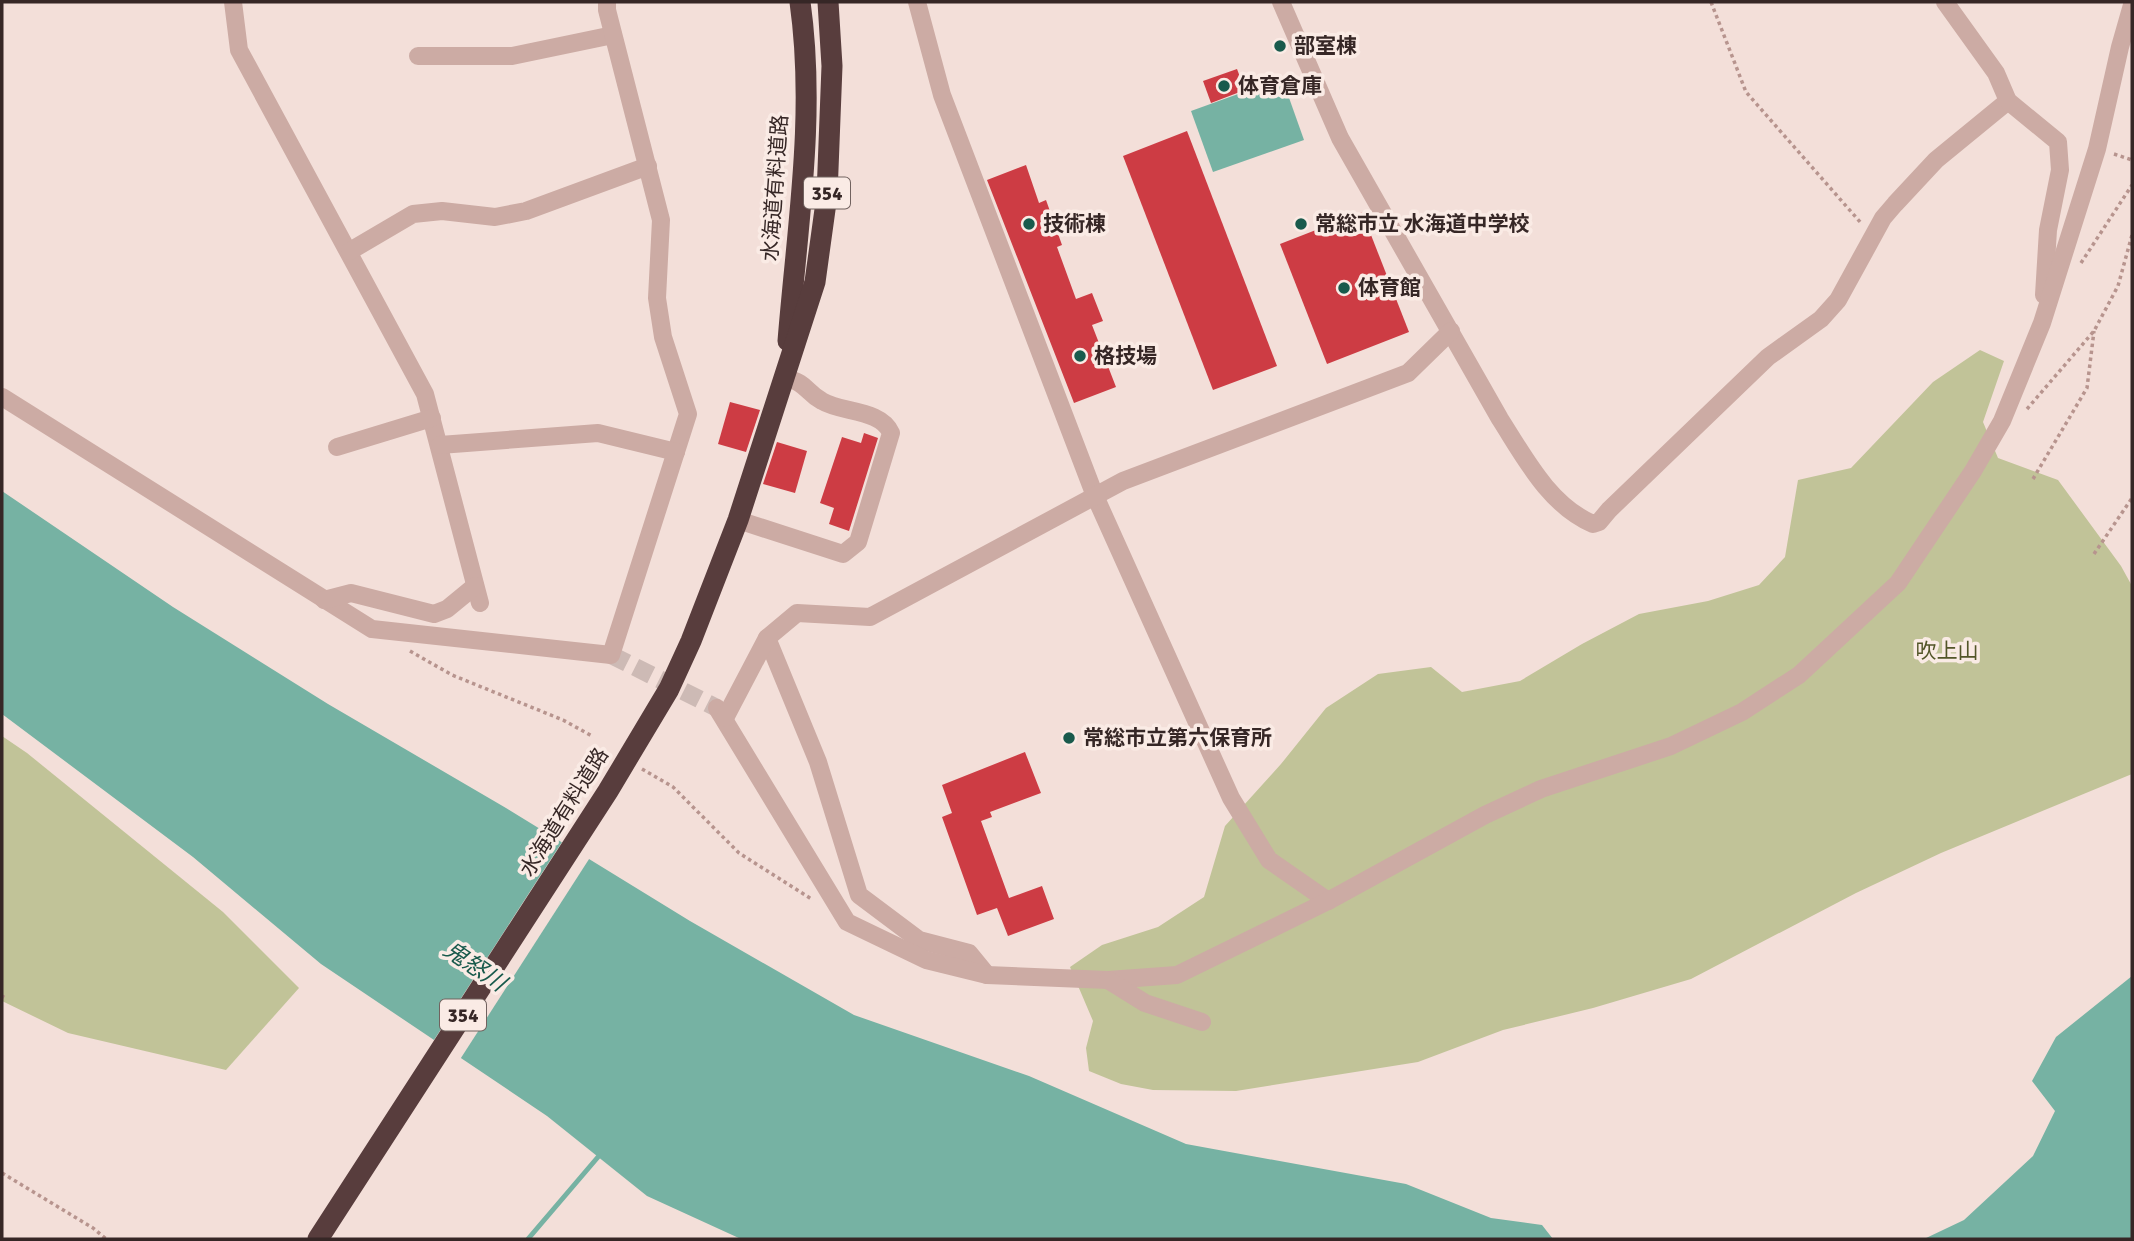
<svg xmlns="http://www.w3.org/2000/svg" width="2134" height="1241" viewBox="0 0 2134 1241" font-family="Signika,'Noto Sans JP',sans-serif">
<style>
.green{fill:#c1c398}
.water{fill:#76b2a3}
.pier{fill:#f3dfd9}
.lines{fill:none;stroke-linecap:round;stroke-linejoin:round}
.stream{stroke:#76b2a3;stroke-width:5}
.building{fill:#cd3c44}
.minor-tunnel{stroke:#cdbab5;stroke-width:18;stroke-dasharray:18 9;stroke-linecap:butt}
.path{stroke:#b7948e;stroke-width:3.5;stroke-dasharray:3.5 3.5;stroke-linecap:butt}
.minor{stroke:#ccaba4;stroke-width:18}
.highway{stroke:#583d3d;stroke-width:21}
.poi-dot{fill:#195a4c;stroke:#faebe5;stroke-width:2.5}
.labels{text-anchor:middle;stroke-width:7;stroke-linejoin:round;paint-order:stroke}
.shield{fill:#faebe5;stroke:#71625f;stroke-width:2}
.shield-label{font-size:19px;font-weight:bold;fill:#362726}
.poi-label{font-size:21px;font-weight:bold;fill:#362726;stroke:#faebe5;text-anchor:start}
.street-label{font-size:21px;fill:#362726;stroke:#faebe5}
.park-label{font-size:21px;fill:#535629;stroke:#faebe5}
.water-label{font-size:23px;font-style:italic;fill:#195a4c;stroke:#faebe5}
</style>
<rect width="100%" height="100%" fill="#f3dfd9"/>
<g class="green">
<path d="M1980 350 2004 361 1983 422 1998 458 2058 480 2121 566 2132 586V774L1941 853 1856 893 1691 979 1593 1008 1503 1030 1418 1062 1236 1091 1153 1090 1121 1084 1089 1071 1086 1048 1093 1021 1070 967 1102 945 1158 927 1204 897 1225 826 1281 764 1326 708 1378 674 1431 667 1462 692 1520 681 1582 644 1639 614 1708 601 1759 585 1785 557 1798 480 1851 468 1933 382Z"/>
<path d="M2 736 27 753 223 912 299 988 226 1070 68 1033 2 1001Z"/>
</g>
<g class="water">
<path d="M1282 78 1304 140 1213 172 1191 111Z"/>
<path d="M2 491 173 607 328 704 506 808 690 921 854 1015 1029 1076 1186 1144 1406 1184 1491 1218 1542 1225 1553 1239H741L647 1196 547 1116 321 964 193 857 2 714Z"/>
<path d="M2132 976V1239H1924L1964 1220 2033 1156 2055 1111 2032 1081 2056 1037Z"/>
</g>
<path class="pier" d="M564 839 591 856 459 1061 432 1043Z"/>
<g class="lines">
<path class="stream" d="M528 1239 598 1157"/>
</g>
<g class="building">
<path d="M1237 69 1245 90 1211 103 1203 81Z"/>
<path d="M1187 131 1277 366 1213 390 1123 156Z"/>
<path d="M1026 165 1039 203 1046 200 1062 245 1057 247 1076 299 1092 293 1103 321 1092 325 1116 387 1074 403 987 180Z"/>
<path d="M1362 212 1409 332 1327 364 1280 244Z"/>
<path d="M730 402 760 410 746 452 718 444Z"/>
<path d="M864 433 878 438 849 531 829 524 834 508 820 503 842 437 861 443Z"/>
<path d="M777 442 807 451 795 493 763 484Z"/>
<path d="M1025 752 1041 793 990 812 992 817 981 821 1009 898 1042 886 1054 919 1008 936 997 908 977 915 942 817 952 813 942 785Z"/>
</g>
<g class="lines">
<path class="minor-tunnel" d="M611 655 717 708"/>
<g class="path">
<path d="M1711 2 1746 92 1861 223"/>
<path d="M2114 154 2132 160"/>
<path d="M2081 263 2132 185"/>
<path d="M2027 409 2094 331 2118 286 2132 235"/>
<path d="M2033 479 2087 388 2094 331"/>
<path d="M2094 554 2132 498"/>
<path d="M410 651 452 675 563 720 592 736"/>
<path d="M642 769 673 787 739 853 813 900"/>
<path d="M2 998 5 992"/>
<path d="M2 1173 93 1228 106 1239"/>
</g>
<g class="minor">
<path d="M233 2 239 50 425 394 480 603"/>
<path d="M917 2 942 95 1095 496 1231 798 1269 860 1328 901"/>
<path d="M1281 2 1340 138 1500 419C1525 458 1549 505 1593 524L1599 522 1609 510 1768 357 1821 319 1838 300 1883 218 1895 204 1936 160 2008 101"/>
<path d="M1945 2 1996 73 2008 101 2058 142 2060 170 2048 230 2044 295"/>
<path d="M418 56H512L613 35"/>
<path d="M350 251 413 214 442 211 495 217 526 211 648 166"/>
<path d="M2 397 372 629 611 655 688 414 663 337 657 298 661 220 607 10V2"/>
<path d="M440 445 598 433 676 452"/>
<path d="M337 447 432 418"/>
<path d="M738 520 843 554 858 542 891 433C881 409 841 413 822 401 805 392 808 383 785 378"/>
<path d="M324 600 351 593 434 614 447 609 475 586"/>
<path d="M767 638 818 762 859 895 919 940 969 953 987 975"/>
<path d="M717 708 847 922 926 960 987 975 1108 980 1177 975 1328 901 1485 815 1541 789 1671 746 1742 712 1799 675 1898 583 1973 471 2002 421 2042 323 2097 149 2120 47 2132 5"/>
<path d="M725 718 767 638 797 613 870 617 1123 481 1408 373 1451 331"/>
<path d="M1108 980 1145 1003 1202 1022"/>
</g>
<g class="highway">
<path d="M788 341C797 228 816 115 800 2"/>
<path d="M318 1239 608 791 669 689 691 641 738 520 815 282 827 195 832 66 828 2"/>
</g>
</g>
<g class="poi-dot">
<circle cx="1280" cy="46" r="7"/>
<circle cx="1224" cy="86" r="7"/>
<circle cx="1029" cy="224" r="7"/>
<circle cx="1301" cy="224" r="7"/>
<circle cx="1344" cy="288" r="7"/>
<circle cx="1080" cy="356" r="7"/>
<circle cx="1069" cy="738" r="7"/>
</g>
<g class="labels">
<g class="shield">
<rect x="804" y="177.5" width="46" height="31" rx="5"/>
<rect x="440" y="999.5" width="46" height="31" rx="5"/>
</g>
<g class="shield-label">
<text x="827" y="200">354</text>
<text x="463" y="1022">354</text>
</g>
<g class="poi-label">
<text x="1294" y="53">部室棟</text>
<text x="1238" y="93">体育倉庫</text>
<text x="1043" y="231">技術棟</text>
<text x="1315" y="231">常総市立 水海道中学校</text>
<text x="1358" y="295">体育館</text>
<text x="1094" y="363">格技場</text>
<text x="1083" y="745">常総市立第六保育所</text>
</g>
<g class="street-label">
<text transform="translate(775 188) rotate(-86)" y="7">水海道有料道路</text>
<text transform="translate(564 812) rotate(-58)" y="7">水海道有料道路</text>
</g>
<g class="park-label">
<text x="1947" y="658">吹上山</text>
</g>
<g class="water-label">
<text transform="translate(475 966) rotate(34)" y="8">鬼怒川</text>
</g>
</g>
<rect width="2134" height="1241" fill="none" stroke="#362726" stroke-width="7"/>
</svg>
